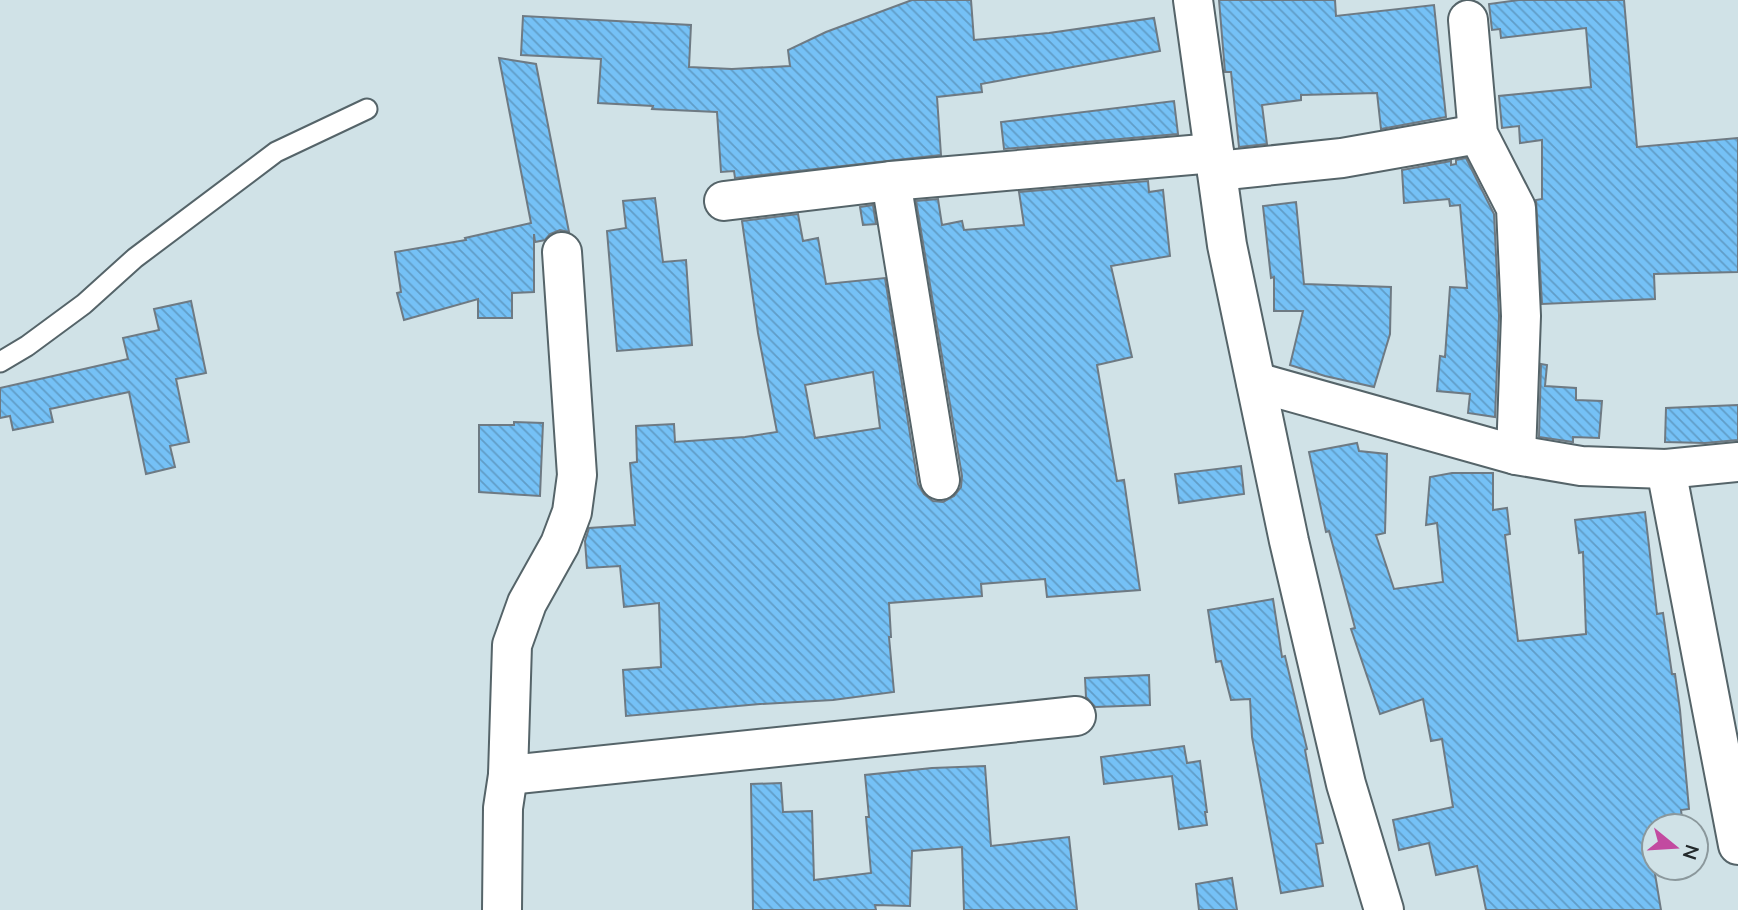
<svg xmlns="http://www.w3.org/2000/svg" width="1738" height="910" viewBox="0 0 1738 910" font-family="Mulish,sans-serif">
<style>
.building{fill:url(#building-back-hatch);stroke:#6e7a83;stroke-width:2;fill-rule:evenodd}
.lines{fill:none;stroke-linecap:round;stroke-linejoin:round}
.lane-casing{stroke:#556469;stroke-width:23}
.street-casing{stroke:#556469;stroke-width:42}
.lane{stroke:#fff;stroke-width:19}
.street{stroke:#fff;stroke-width:38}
</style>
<defs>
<pattern id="building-back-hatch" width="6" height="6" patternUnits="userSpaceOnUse" patternTransform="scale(1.75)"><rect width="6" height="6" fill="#75c1f6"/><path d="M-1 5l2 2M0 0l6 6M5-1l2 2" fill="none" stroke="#609dc7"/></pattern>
</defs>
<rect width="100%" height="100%" fill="#d0e2e7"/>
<g class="building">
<path d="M912 0H971L974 40 1049 33 1154 18 1160 51 981 84 982 92 937 97 941 155 735 178 734 171 721 172 717 112 652 109 653 106 598 103 601 59 521 55 523 16 691 25 689 67 732 69 790 66 788 50 826 32Z"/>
<path d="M1219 0H1335L1336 16 1434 5 1446 117 1381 129 1377 93 1301 95V100L1262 105 1267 144 1239 147 1231 72H1225Z"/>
<path d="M1519 0H1624L1637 147 1738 138V272L1654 274 1655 299 1542 304 1536 200 1542 199V140L1520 143 1519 126 1502 128 1499 96 1591 87 1586 28 1501 38 1500 29 1492 30 1489 4Z"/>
<path d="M499 58 536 64 569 232 560 230 550 234 545 240 535 242 534 234V292L512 293V318H478V299L404 320 397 293 401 292 395 252 466 240 465 238 531 223Z"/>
<path d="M1174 101 1178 134 1004 149 1001 122Z"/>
<path d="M1466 158 1494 214 1499 316 1495 417 1468 413 1470 394 1437 391 1440 356 1445 357 1450 287 1467 288 1460 205 1450 206 1449 199 1404 203 1402 170 1451 161V165L1456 164V160Z"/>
<path d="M1148 181 1149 192 1163 190 1170 256 1111 266 1132 357 1097 365 1117 481 1124 480 1140 590 1047 597 1045 579 981 584 982 596 889 603 891 637H889L894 692 833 700 760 704 626 716 623 670 661 667 659 603 624 607 620 566 587 568 585 541 589 528 635 525 630 463 637 462 636 426 674 424 675 442 745 437 777 432 758 333 742 221 798 214 803 241 818 238 826 284 885 278 918 484 924 494 933 501 943 502 954 496 961 487 962 476 916 201 938 199 942 225 962 221 964 230 1024 225 1019 192ZM873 372 880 428 815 438 805 385Z"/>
<path d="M655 198 663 262 686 260 692 345 617 351 607 231 626 228 623 201Z"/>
<path d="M1296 202 1304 284 1391 287 1390 334 1374 387 1325 376 1290 365 1303 311H1274V277L1271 278 1263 206Z"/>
<path d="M873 205 876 224 863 225 860 207Z"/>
<path d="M191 301 206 373 176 379 189 442 170 446 175 467 146 474 129 392 50 409 53 422 13 430 10 416 0 418V388L128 359 123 338 159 330 154 309Z"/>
<path d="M1541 364 1547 365 1545 386 1576 388V400L1602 401 1599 438 1573 437V442L1539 437Z"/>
<path d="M1738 405V440L1705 443 1665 442 1666 408Z"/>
<path d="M514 422 543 423 540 496 479 492V425H514Z"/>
<path d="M1357 443 1359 451 1387 454 1385 533 1376 535 1394 589 1443 582 1437 523 1426 525 1430 477 1452 473H1493V510L1507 508 1510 534 1505 535 1518 641 1586 634 1583 552 1579 553 1575 520 1645 512 1657 614 1663 613 1672 674H1675L1680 710 1689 809 1681 810 1683 826H1654V868L1661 910H1486L1477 866 1436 875 1429 843 1399 850 1393 820 1453 807 1442 739 1431 741 1423 699 1380 714 1351 629 1355 628 1329 531 1326 532 1309 452Z"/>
<path d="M1241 466 1244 494 1179 503 1175 474Z"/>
<path d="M1273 599 1282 657 1285 656 1307 749 1305 750 1323 843 1316 844 1323 886 1281 893 1252 737 1250 699 1231 700 1221 661 1216 662 1208 610Z"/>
<path d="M1149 675 1150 705 1095 707 1086 697 1085 678Z"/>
<path d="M1184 746 1187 763 1200 761 1207 812H1205L1207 825 1179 829 1172 776 1104 784 1101 757Z"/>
<path d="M985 766 991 846 1069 837 1077 910H964L962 847 912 851 910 906 875 905 876 910H753L751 784 781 783 783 812 812 811 814 880 871 873 866 817H869L865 775 932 768Z"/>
<path d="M1232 878 1237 910H1199L1196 884Z"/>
</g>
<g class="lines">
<g class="lane-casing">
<path id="lane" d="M0 362 27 346 84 304 135 258 276 152 367 109"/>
</g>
<g class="street-casing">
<g id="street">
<path d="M1193 0 1227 245 1289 541 1346 784 1384 910"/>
<path d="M1468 20 1478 134 1516 208 1521 316 1516 455"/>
<path d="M1217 171 1342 158 1478 134"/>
<path d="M891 181 940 480"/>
<path d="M724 201 891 181 1214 153"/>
<path d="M1256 382 1516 455 1581 466 1666 469 1738 462"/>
<path d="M1666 469 1738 845"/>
<path d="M508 775 1076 716"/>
<path d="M502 910 503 808 508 775 512 645 527 603 560 544 572 512 577 475 562 252"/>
</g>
</g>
<use href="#lane" class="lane"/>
<use href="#street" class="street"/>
</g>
<g transform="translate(1675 847) rotate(108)"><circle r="33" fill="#d0e2e7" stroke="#8b989c" stroke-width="2"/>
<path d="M0-5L12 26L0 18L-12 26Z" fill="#c24aa0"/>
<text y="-10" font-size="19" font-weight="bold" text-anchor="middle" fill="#23292b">N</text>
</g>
</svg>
